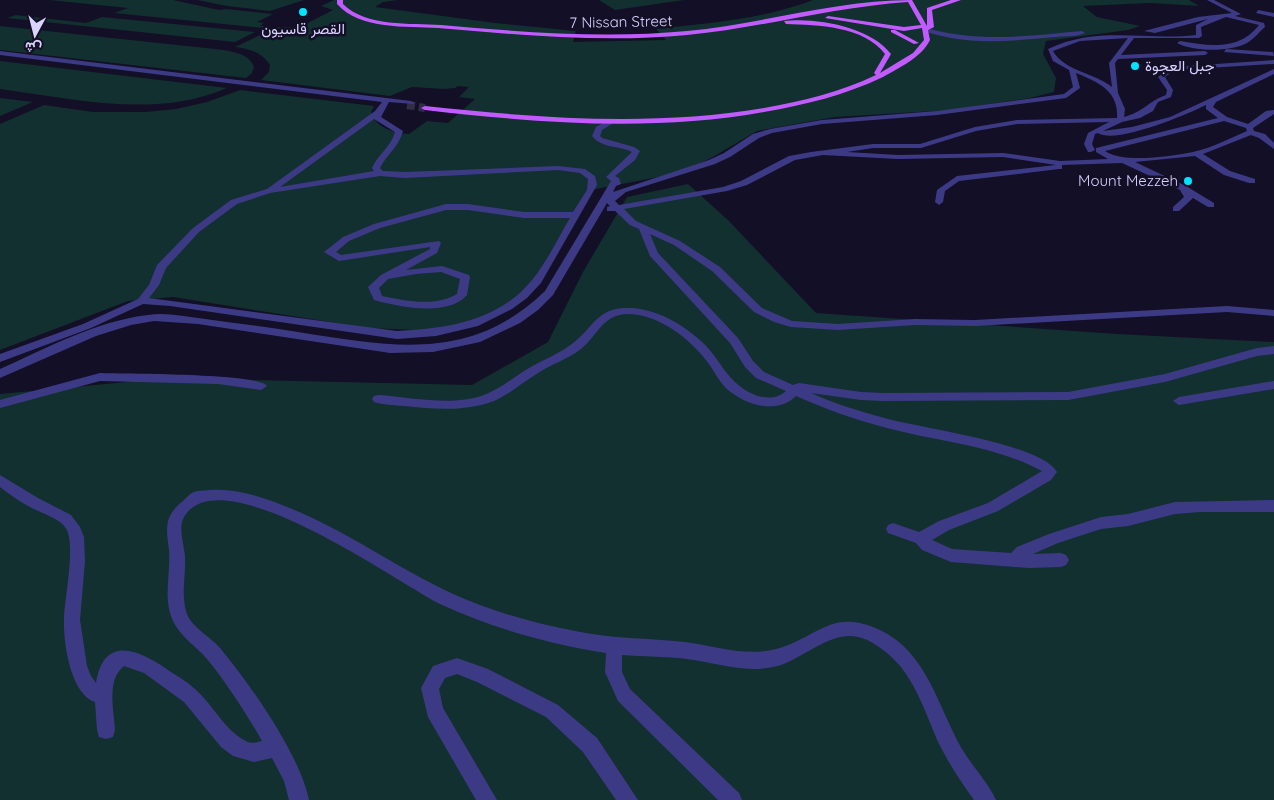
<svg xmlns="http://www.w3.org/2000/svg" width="1274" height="800" viewBox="0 0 1274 800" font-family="Quicksand,Vazirmatn,sans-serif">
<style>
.green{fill:#12302f}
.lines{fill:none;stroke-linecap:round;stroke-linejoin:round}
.major-tunnel{stroke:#312d47;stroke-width:8;stroke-dasharray:8 4;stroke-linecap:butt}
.minor{fill:#3d3a85;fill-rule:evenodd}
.major{fill:#c25bff;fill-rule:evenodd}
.poi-dot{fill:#00e5ff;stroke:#130f26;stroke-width:2}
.labels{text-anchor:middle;stroke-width:5;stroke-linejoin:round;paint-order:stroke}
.far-street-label{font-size:15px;fill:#d9d4ff;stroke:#130f26}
.far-poi-label{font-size:15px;fill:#d9d4ff;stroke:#130f26}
</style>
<rect width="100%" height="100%" fill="#130f26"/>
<g class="green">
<path d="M49 0H173L219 10 226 9 273 14 257 22 264 23 260 26H267L264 28 114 13 128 8Z"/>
<path d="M197 0H304L270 11 227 6Z"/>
<path d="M334 0H398L383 2 375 7 495 23 576 31 573 42 666 40 656 29C708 23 764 19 813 0H1189L1199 6 1151 3 1083 6 1097 17 1140 26 1128 30 1046 41 1043 54 1056 78 1054 92 1030 98 951 110 835 117 757 131 711 158 679 173 591 190 533 286 484 323 439 331 368 328 173 297 128 301 0 350V124L44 105 93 112H146L176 109 207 102 240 90 374 106 371 112C375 128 395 133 409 134L427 121 448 123 475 99 459 97 469 87 458 86 455 88 444 89 412 87 390 96 261 80 269 72 270 65C262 52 250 49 235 47L277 27H300L333 10 321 6Z"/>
<path d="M599 0H684L615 10Z"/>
<path d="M16 15 86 23 102 17 255 32 235 42 7 18Z"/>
<path d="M0 26 224 50C237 53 249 54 254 67L252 73 246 78 0 50Z"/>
<path d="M0 61 227 88C155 119 75 99 0 89Z"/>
<path d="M0 98 33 102 0 116Z"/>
<path d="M688 184 729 221 816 313 1117 334 1274 342V800H0V394L169 378 472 385 548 342 583 272 627 197Z"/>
</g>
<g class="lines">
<path class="major-tunnel" d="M407 105 425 108"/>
<g class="minor">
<path d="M1207 0H1214L1241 14 1235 16 1264 23 1265 27C1259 32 1254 39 1247 43 1231 52 1193 52 1177 43L1180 41C1210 46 1239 51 1259 25L1226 17 1201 27 1202 36 1199 38H1134L1121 55 1205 51 1208 53 1205 55 1118 59 1115 63 1118 93 1125 109 1124 117C1143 112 1149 101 1166 95L1167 90 1158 77 1171 67 1274 60V64L1175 70 1165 77 1173 90 1171 97 1158 102 1153 111 1140 118 1122 122 1103 131 1132 127 1170 117 1274 69V74L1216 102 1213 107 1227 117 1248 124 1266 111 1274 110V114L1253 128 1254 131 1265 134 1274 143V149L1259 138 1251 135 1203 154 1230 171 1255 179V183H1249L1224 175 1195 156 1135 162 1186 186 1214 203V207H1208L1193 198 1179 211H1173V207L1184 197 1180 190 1122 163 1062 165V169H1059L959 181 945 191 943 202 939 205 935 202 937 190 957 176 1056 165 1003 157 898 159 823 155 795 160 747 185 727 191 624 209 636 221 680 241 720 267 762 308 792 321 838 324 915 319 975 320 1227 306 1274 310V316L1227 312 975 326 915 325 838 330 791 327 774 322 754 312 712 271 674 245 650 234 658 253 738 338 753 361 764 372 793 385 799 383 861 392 883 393 1068 392 1165 374 1257 348 1274 346V354L1257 356 1165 382 1068 400 883 401 861 400 811 393C835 404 862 412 888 419 921 428 1042 444 1057 472L1051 480 998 511 949 530 932 540 952 549 1011 553 1017 547 1049 534 1101 517 1128 514 1175 502 1274 500V512H1200L1175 514 1128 526 1101 529 1058 543 1033 554 1061 553 1066 555 1069 560 1066 565 1061 567 1029 568 951 562 922 550 916 543 888 533 886 529 888 525 893 523 919 532 939 521 988 503 1042 471C994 445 939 442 887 428 856 420 825 409 796 396 777 415 745 405 727 389 718 381 713 368 705 359 688 337 657 314 628 314 603 314 598 335 581 349 568 359 552 364 538 373 523 382 510 394 494 401 465 412 434 409 404 406 394 405 383 405 374 402L372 399 374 396 378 395C411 397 451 407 484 395 500 389 514 377 529 368 542 360 557 355 569 346 593 330 596 306 630 308 657 309 682 324 701 341 715 353 722 370 735 382 747 394 771 405 786 391L756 378 745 367 730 343 650 256 639 229 630 225 615 211H607V207L610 206 607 203 553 295 538 310 520 323 480 342 433 352 390 353 198 324 154 321 131 325 96 336 0 378V369C47 348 96 321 148 315 165 312 182 316 198 318 233 323 269 327 304 333 395 347 472 362 545 291L611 181 606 177 632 152C618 145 603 149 592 136L596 127 608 120 615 122 602 130 600 136 602 138 634 147 640 151 635 160 615 176 619 178 621 184 616 186 613 192 709 160 724 153 753 134 770 129 822 120 937 111 1064 94 1073 87 1069 70 1053 61 1048 49C1098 25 1145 41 1196 35V25L1208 19 1155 33 1144 31 1198 17 1232 13ZM1128 38 1109 63 1112 87C1095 73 1064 71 1053 51L1080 41ZM1076 73C1098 82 1119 91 1117 118L1017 120 975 127 920 144H873L811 152 789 156 741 181 723 187 619 205 615 201 626 192 715 164 730 157 759 138 772 133 822 124 937 115 1066 98 1080 88ZM1206 105V109L1218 118 1096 148V152L1108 159 1060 161 1003 153 898 155 847 152 873 148H921L976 131 1017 124 1109 122 1088 133 1084 144 1088 152H1091L1095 150 1092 144 1095 134 1098 133C1115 145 1188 114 1206 105ZM1224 121 1246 128 1247 131C1229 139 1211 148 1193 152 1172 156 1123 164 1105 151Z"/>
<path d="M1258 10 1274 13V17L1256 13Z"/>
<path d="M926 28C979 43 1028 36 1082 31L1085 33C1077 37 1064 36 1055 37 1011 41 967 46 924 31Z"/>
<path d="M1226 49 1273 52 1274 56 1224 52Z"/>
<path d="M0 51 411 101 415 103 413 104 389 102 381 117 403 131C399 147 387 154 380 168L383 171 405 172 558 166 585 169 595 176 597 185 541 283 527 298 512 309 478 326 436 336 397 339 170 306 143 304 91 328 0 362V354L83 324 138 299 149 285 157 265 193 228 231 200 267 189 375 111 382 102 0 55ZM374 119 395 132C391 147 378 154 372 168L374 171 280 187ZM558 170 580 173 588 179 587 190 573 212H524L468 204H446L374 224 343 237 324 252 339 261 430 247V249L381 275 368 287 374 300C400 307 448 317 467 295L470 277 469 275 442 266 406 270 437 253 441 243 439 241 341 255 336 252 349 241 380 228 446 210H468L524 218H570C558 238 547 262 532 280 499 321 446 329 397 331L149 298 159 285 166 268 199 232 237 204 270 193 380 176 405 178ZM441 272 460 279 457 294C435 307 406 301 382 296L379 288 388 279 416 274Z"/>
<path d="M100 373C123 374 258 373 267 386L261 390 218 384 100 381 0 408V400Z"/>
<path d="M1274 381V389L1179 405 1173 401 1179 397Z"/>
<path d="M0 475 38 498 71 515 80 527 84 537 85 561 80 620 87 666 91 676 96 683C104 632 142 651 171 672 179 677 189 683 196 690 213 705 224 729 244 740 250 744 255 743 262 741 246 713 228 685 207 659 197 647 182 638 174 623 162 600 171 575 169 550 166 528 164 516 183 501 184 500 191 493 192 493 197 490 205 491 210 490 235 488 259 496 282 505 343 528 393 566 451 593 490 611 533 623 575 631 612 639 648 638 685 642 716 646 744 657 776 649 818 638 831 607 880 630 927 652 938 707 962 749 972 766 988 782 996 800H974C960 781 948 762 938 742 927 716 918 689 901 667 891 655 873 640 858 637 831 631 805 657 781 665 748 675 719 663 687 659 666 656 644 657 622 655V672L630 689 739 793 742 800H718L618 701 605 672 606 653C549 644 492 628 440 604 398 583 220 455 184 517 178 527 184 545 185 556 186 574 181 593 186 611 190 627 210 636 220 648 250 684 300 755 309 800H289L284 781 272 758 254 762 233 756 221 747 184 702 144 673 124 666C106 680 114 710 115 730L113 737 106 739 99 737 97 730 95 702C70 694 63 641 64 618 65 597 75 548 67 530 61 518 40 513 28 506 19 501 9 494 0 487Z"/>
<path d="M457 658 488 669 558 705 597 738 638 800H616L583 752 546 717 477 682 457 674 445 678 439 689 443 708 497 800H476L428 717 421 688 433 666Z"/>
</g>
<g class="major">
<path d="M337 0H343V4C366 27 410 23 441 25 522 32 605 39 687 31 762 24 836 0 912 0L927 26V8L951 0H961L932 10 934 27 928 30 930 40C922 57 899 68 883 77 845 95 805 105 764 112 652 132 538 123 425 110L421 108 425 106C538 118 652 127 764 108 803 101 841 92 876 75L874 73 885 54C864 26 818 25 786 24L784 21C816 17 871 27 891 54L880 73 913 53 924 40 922 28 904 31 825 18 828 16 904 27 921 25 908 2C833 7 761 28 687 35 604 43 521 35 438 28 407 26 360 30 337 4Z"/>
<path d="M891 30H895L919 43 914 44 891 32Z"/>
</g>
</g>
<g class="poi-dot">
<circle cx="303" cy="12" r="5"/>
<circle cx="1135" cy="66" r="5"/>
<circle cx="1188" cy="181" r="5"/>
</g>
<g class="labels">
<g class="far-street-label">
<text transform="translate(621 22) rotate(-1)" y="5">7 Nissan Street</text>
</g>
<g class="far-poi-label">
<text x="303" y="34">القصر قاسيون</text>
<text x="1145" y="71" text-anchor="start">جبل العجوة</text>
<text x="1178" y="186" text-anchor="end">Mount Mezzeh</text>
</g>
</g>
<g transform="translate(35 35) rotate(187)" stroke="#130f26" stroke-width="4" paint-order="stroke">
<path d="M0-4L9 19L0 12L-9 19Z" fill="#d9d4ff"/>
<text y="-8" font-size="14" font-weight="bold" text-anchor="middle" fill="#d9d4ff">ش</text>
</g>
</svg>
